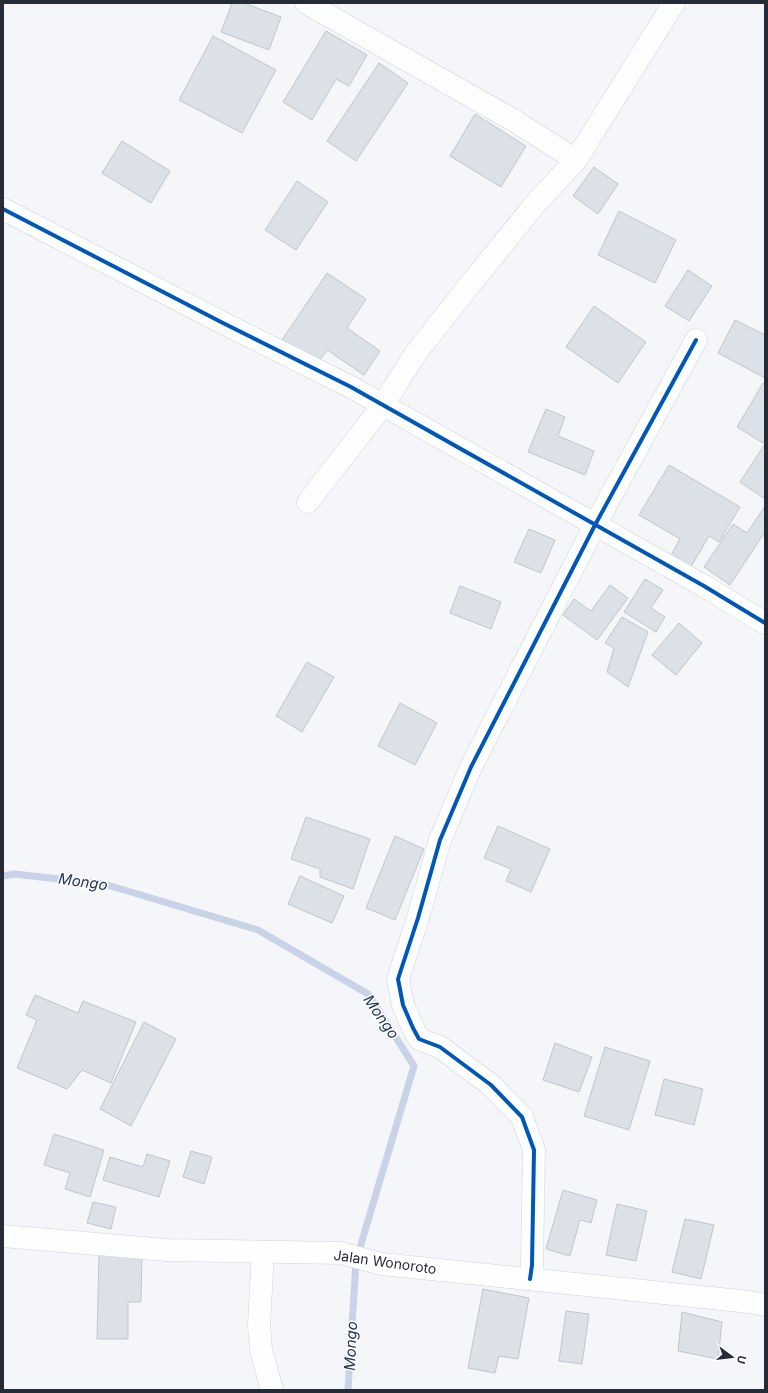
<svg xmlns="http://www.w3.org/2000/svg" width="768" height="1393" viewBox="0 0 768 1393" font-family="Inter,sans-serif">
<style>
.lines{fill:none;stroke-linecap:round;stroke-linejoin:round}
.stream{stroke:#c9d2e7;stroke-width:7}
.building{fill:#dce0e7;stroke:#c2c6cc}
.minor-casing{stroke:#d0d3da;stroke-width:23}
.tertiary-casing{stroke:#d0d3da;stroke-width:23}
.minor{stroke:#fdfefe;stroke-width:22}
.tertiary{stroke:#fdfefe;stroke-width:22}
.cycleway-casing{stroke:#fff;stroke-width:6}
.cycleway{stroke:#0057b8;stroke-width:4}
.labels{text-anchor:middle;stroke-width:3;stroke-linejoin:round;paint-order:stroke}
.street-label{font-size:14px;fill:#262c37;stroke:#fff}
.water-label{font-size:15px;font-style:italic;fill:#243359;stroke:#fff}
</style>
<rect width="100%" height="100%" fill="#f4f6f9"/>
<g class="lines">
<path class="stream" d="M3 876 14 874 104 884 258 930 368 994 414 1066 356 1261 348 1390"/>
</g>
<g class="building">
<path d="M232 3H244L281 17 269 50 221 32Z"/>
<path d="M326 31 367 55 349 86 336 79 312 120 283 102Z"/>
<path d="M213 36 276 70 242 133 179 100Z"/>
<path d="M379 63 408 83 356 161 327 141Z"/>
<path d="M475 114 526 146 501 187 450 156Z"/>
<path d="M122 141 170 171 151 203 102 173Z"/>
<path d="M594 167 618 184 598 214 573 196Z"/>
<path d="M297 181 328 202 296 250 265 230Z"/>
<path d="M619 211 676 240 655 283 598 255Z"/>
<path d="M688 270 712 286 689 321 665 306Z"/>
<path d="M327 273 366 299 347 328 380 351 364 375 327 350 316 366 280 343Z"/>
<path d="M594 306 646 342 618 383 566 347Z"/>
<path d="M735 320 765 335V378L718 353Z"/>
<path d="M763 383 765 384V439L763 443 737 427Z"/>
<path d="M546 409 565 417 558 436 594 451 585 475 528 452Z"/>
<path d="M765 444V499L740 482Z"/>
<path d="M669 465 740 507 719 542 709 536 691 567 671 555 680 539 639 515Z"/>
<path d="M765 506V532L730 585 704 567 733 524 747 533Z"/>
<path d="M529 529 555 540 541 573 514 562Z"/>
<path d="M645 579 663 590 651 608 665 617 656 632 624 612Z"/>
<path d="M610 585 628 598 597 640 563 615 574 599 591 611Z"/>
<path d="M460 586 501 602 491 629 450 613Z"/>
<path d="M622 617 648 632 628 687 607 672 614 648 605 643Z"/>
<path d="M679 623 702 643 676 675 652 655Z"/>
<path d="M307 662 334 677 302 732 276 716Z"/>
<path d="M400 703 437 723 415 765 378 746Z"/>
<path d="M306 817 370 839 353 889 320 877V869L291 859Z"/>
<path d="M498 826 550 849 531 892 506 881 511 869 484 858Z"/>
<path d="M395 836 424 849 395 920 366 908Z"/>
<path d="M300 876 344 896 332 923 288 904Z"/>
<path d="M35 995 78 1013 83 1001 136 1022 111 1083 82 1070 67 1089 17 1068 37 1020 26 1015Z"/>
<path d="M144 1022 176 1039 131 1126 100 1109Z"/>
<path d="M555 1043 592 1057 579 1092 543 1080Z"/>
<path d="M605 1047 650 1061 629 1130 584 1116Z"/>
<path d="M664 1079 703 1089 694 1125 655 1115Z"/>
<path d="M54 1134 104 1150 90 1197 65 1189 70 1173 44 1165Z"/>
<path d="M191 1151 212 1157 204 1184 183 1177Z"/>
<path d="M147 1154 170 1161 159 1197 103 1180 110 1157 143 1167Z"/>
<path d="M563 1190 597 1200 591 1223 580 1220 570 1256 546 1249Z"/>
<path d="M93 1202 116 1207 111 1229 87 1223Z"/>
<path d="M617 1204 647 1211 636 1261 606 1255Z"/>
<path d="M685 1219 714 1225 701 1279 672 1272Z"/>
<path d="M99 1254H142L141 1302H128V1339H97Z"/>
<path d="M483 1289 529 1298 518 1359 499 1356 495 1373 468 1368Z"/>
<path d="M566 1311 589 1314 582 1364 559 1361Z"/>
<path d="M682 1312 722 1322 718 1359 678 1351Z"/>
</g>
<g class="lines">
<g class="minor-casing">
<g id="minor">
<path d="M306 3 513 120 576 160"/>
<path d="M3 209 221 322 351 387 704 586 765 623"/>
<path d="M308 502 383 405 416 353 460 297 536 203 576 160 674 3"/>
<path d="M263 1252 259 1325 261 1350 272 1390"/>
<path d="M530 1279 532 1265 534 1150 522 1117 491 1085 440 1047 419 1039 413 1028 403 1005 398 979 418 918 440 840 471 767 595 525 696 340"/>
</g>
</g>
<g class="tertiary-casing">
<path id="tertiary" d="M3 1236 167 1250 341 1253 382 1264 750 1302 765 1305"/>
</g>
<use href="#minor" class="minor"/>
<use href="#tertiary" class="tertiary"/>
<g class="cycleway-casing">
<g id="cycleway">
<path d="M3 209 221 322 351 387 704 586 765 623"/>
<path d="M530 1279 532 1265 534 1150 522 1117 491 1085 440 1047 419 1039 413 1028 403 1005 398 979 418 918 440 840 471 767 595 525 696 340"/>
</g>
</g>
<use href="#cycleway" class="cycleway"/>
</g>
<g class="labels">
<g class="street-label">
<text transform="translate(385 1262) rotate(8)" y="5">Jalan Wonoroto</text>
</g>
<g class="water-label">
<text transform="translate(83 882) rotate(8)" y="5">Mongo</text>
<text transform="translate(381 1017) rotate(55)" y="5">Mongo</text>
<text transform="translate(351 1346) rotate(-87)" y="5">Mongo</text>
</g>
</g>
<rect width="768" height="1393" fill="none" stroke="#262c37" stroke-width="8"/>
<g transform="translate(732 1357) rotate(105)" stroke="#ffffff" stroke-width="3" paint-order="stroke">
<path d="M0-3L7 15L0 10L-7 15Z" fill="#262c37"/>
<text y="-6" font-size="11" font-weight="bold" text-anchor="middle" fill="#262c37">U</text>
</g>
</svg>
